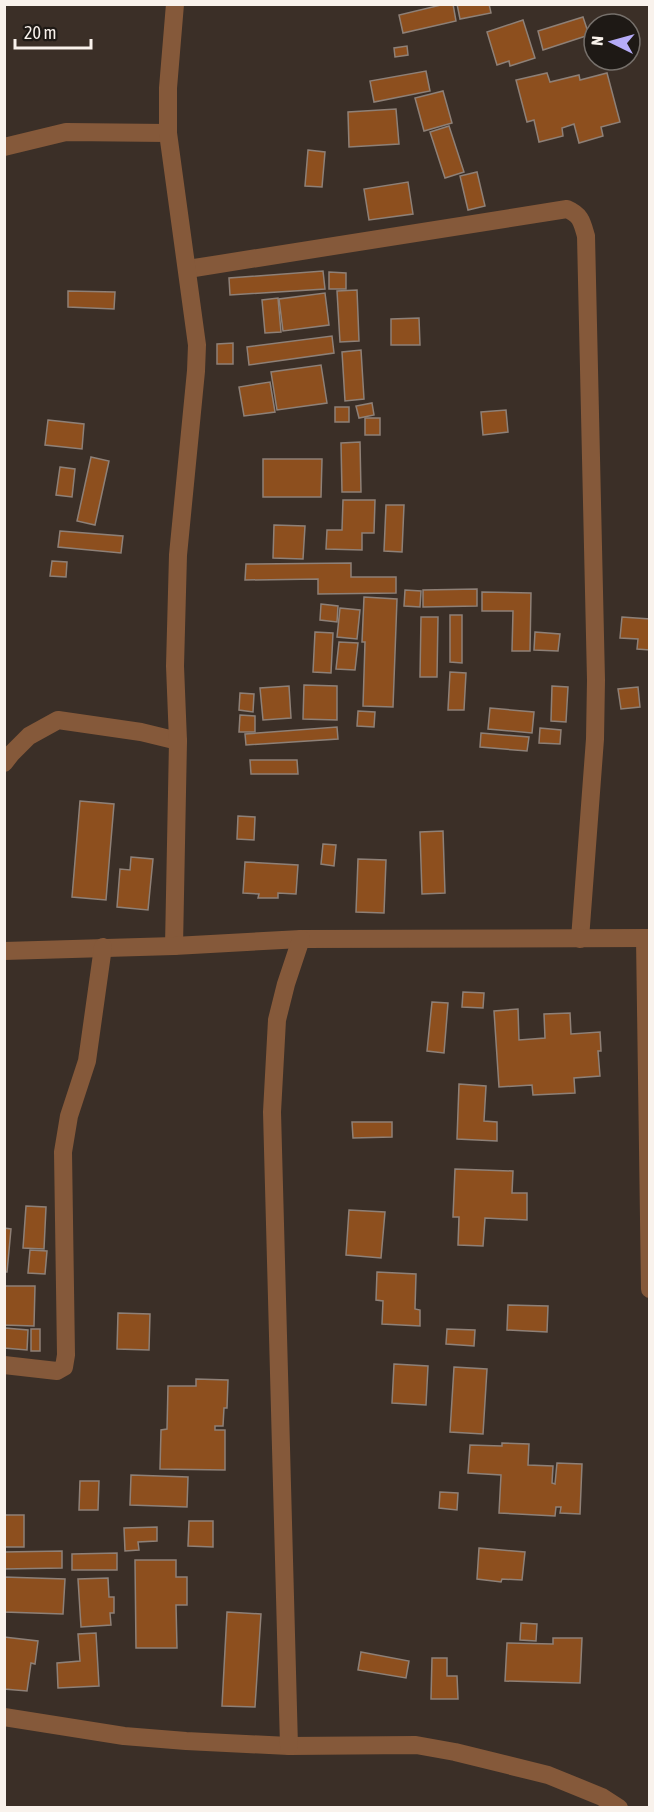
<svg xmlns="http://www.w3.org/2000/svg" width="654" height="1812" viewBox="0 0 654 1812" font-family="'Asap Condensed',sans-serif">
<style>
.building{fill:#8d4f1e;stroke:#8e8077;stroke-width:1.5}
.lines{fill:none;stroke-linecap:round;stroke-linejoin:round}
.minor{stroke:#85593a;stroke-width:18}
</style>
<rect width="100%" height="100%" fill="#3b2f27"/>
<g class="building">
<path d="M445 4H453L456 21 403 33 399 15Z"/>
<path d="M457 4H489L491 13 460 19Z"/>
<path d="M583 17 589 35 543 50 538 31Z"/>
<path d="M523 20 535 58 510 66 509 61 497 65 487 32Z"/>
<path d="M407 46 408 55 395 57 394 48Z"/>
<path d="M426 71 430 91 374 102 370 81Z"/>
<path d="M547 73 550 82 579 75 580 80 607 73 620 122 601 127 603 136 579 143 574 124 562 128 563 136 539 142 534 120 527 122 516 80Z"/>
<path d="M443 91 452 123 424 131 415 98Z"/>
<path d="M396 109 399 144 349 147 348 112Z"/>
<path d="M449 126 464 172 445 178 430 132Z"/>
<path d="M308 150 325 152 322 187 305 186Z"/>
<path d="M477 172 485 206 468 210 460 176Z"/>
<path d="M408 182 413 214 369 220 364 189Z"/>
<path d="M323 271 325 289 230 295 229 278Z"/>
<path d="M329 272 346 273V289H329Z"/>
<path d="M357 290 359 341 340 342 337 291Z"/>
<path d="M68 291 115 292 114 309 68 307Z"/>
<path d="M325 293 329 325 283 331 279 299Z"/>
<path d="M278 298 281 332 265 333 262 300Z"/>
<path d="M419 318 420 345H391V319Z"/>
<path d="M332 336 334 353 249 365 247 347Z"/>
<path d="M233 343V364H217V344Z"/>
<path d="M361 350 364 399 345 401 342 352Z"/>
<path d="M321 365 327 403 277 410 271 372Z"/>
<path d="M270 382 275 412 244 416 239 387Z"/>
<path d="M372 403 374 415 359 418 356 406Z"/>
<rect x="335" y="407" width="14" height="15"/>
<path d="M506 410 508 432 483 435 481 412Z"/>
<rect x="365" y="418" width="15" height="17"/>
<path d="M48 420 84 424 82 449 45 445Z"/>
<path d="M360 442 361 492H342L341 443Z"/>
<path d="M91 457 109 461 95 525 77 521Z"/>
<path d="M263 459H322L321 497H263Z"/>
<path d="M60 467 75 469 72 497 56 495Z"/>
<path d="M343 500H375L374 533H362V550L326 549 327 530H342Z"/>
<path d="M386 505H404L402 552 384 551Z"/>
<path d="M274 525 305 526 303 559 273 558Z"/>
<path d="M60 531 123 536 121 553 58 547Z"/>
<path d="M52 561 67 562 66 577 50 576Z"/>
<path d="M351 563V577H396V593L318 594V579L245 580 246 564Z"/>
<path d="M477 589V606L423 607V590Z"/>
<path d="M405 590 421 591 420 607 404 606Z"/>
<path d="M482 592 531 593 530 651H512L513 611H482Z"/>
<path d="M364 597 397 599 393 707 363 706 365 642H362Z"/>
<path d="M321 604 338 606 337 622 320 620Z"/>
<path d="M340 608 360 610 357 639 337 637Z"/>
<path d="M450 615H462V663L450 662Z"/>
<path d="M421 617H438L437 677H420Z"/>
<path d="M622 617 650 619V650L637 649 638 639 620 638Z"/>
<path d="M315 632 333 633 331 673 313 672Z"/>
<path d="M535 632 560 634 558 651 534 650Z"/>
<path d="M339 642 358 643 355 670 336 669Z"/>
<path d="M450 672 466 673 464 710H448Z"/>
<path d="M304 685 337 686V720L303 719Z"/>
<path d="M289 686 291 718 263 720 260 688Z"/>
<path d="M552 686 568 687 566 722 551 721Z"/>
<path d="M638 687 640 707 621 709 618 689Z"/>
<path d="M240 693 254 694 253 712 239 710Z"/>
<path d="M490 708 534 712 532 733 488 729Z"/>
<path d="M358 711 375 712 374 727 357 726Z"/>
<path d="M240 715 255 716V732H239Z"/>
<path d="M337 727 338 739 246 745 245 734Z"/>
<path d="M540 728 561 730 560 744 539 743Z"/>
<path d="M481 733 529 737 527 751 480 747Z"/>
<path d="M250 760H297L298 774H251Z"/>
<path d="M80 801 114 804 106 900 72 897Z"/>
<path d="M238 816 255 817 254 840 237 839Z"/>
<path d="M443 831 445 893 422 894 420 832Z"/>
<path d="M323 844 336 845 334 866 321 864Z"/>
<path d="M131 857 153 859 148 910 117 907 120 869 130 870Z"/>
<path d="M358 859 386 860 384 913 356 912Z"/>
<path d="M245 862 298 865 296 894 278 893V898H258L259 894 243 893Z"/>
<path d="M463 992 484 993 483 1008 462 1007Z"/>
<path d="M432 1002 448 1003 444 1053 427 1051Z"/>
<path d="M518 1009 519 1040 545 1038 544 1014 570 1013 571 1034 600 1032 601 1051H598L600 1076 574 1078 575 1093 533 1095 532 1085 499 1087 494 1011Z"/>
<path d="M459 1084 486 1086 484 1121 497 1122V1141L457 1139Z"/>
<path d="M352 1122H392V1137L353 1138Z"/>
<path d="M455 1169 513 1171 512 1193H527V1220L485 1218 483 1246 458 1245 459 1217H453Z"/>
<path d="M26 1206 46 1207 44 1249 23 1248Z"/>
<path d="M349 1210 385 1212 381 1258 346 1255Z"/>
<path d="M4 1228 11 1229 7 1272H4Z"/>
<path d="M30 1250 47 1251 45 1274 28 1273Z"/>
<path d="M377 1272 416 1274 415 1309 420 1310V1326L382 1324 383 1301 376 1300Z"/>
<path d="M4 1286H35L34 1326 4 1325Z"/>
<path d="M508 1305 548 1306 547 1332 507 1330Z"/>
<path d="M118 1313 150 1314 149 1350 117 1349Z"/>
<path d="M5 1328 28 1330 27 1350 4 1348Z"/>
<rect x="31" y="1329" width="9" height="22"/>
<path d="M447 1329 475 1330 474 1346 446 1344Z"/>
<path d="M394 1364 428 1366 426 1405 392 1403Z"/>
<path d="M454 1367 487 1369 483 1434 450 1432Z"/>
<path d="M196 1379 228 1380 227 1408H224L223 1426H215V1430H225V1470L160 1469 161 1430 167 1429 168 1386H196Z"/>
<path d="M502 1443 529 1444 528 1465 553 1466 552 1483 555 1484 557 1463 582 1464 580 1514 560 1513 561 1507H556L555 1516 499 1513 501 1475 468 1473 470 1445 502 1446Z"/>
<path d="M131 1475 188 1477 187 1507 130 1505Z"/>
<path d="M80 1481H99L98 1510H79Z"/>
<path d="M440 1492 458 1493 457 1510 439 1508Z"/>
<rect x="4" y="1515" width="20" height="32"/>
<path d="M189 1521H213V1547L188 1546Z"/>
<path d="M157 1527V1541L138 1542 139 1550 125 1551 124 1528Z"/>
<path d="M479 1548 525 1552 522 1580 502 1579 501 1582 477 1579Z"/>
<path d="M62 1551V1568L4 1569V1552Z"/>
<path d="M117 1553V1570H72V1554Z"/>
<path d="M135 1560H176V1577H187V1605H176L177 1648H136Z"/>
<path d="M4 1577 65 1579 63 1614 4 1612Z"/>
<path d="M108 1578 109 1597H114V1613H110L111 1625 81 1627 78 1579Z"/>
<path d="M227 1612 261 1614 255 1707 222 1706Z"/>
<path d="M521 1623 537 1624 536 1641 520 1640Z"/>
<path d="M96 1633 99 1686 58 1688 57 1663 80 1661 78 1634Z"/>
<path d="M4 1637 38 1641 35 1664 31 1663 27 1691 4 1689Z"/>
<path d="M553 1638H582L580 1683 505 1681 507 1643 553 1644Z"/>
<path d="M361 1652 409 1661 406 1678 358 1670Z"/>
<path d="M432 1658H447V1676H457L458 1699H431Z"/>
</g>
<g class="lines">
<g class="minor">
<path d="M4 147 66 132 168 133"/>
<path d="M188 269 567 209C581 215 582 222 586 236L596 680 595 739 580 939"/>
<path d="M4 763 11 754 29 736 58 720 141 732 178 741"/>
<path d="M645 938 650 1289"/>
<path d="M174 946 178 741 175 666 178 555 196 371 197 345 168 133V88L175 4"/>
<path d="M4 951 174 946 301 939 650 938"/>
<path d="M4 1365 57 1371 64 1367 66 1355 63 1152 69 1116 87 1061 103 947"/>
<path d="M4 1717 124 1736 186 1741 289 1746 416 1745 455 1752 548 1775 602 1797 619 1808"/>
<path d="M289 1746 272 1112 277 1020 286 984 301 939"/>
</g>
</g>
<rect width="654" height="1812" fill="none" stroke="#f9f2ec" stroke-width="12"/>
<g transform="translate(612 42) rotate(275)"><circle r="28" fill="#1e1915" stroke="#76706b" stroke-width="1.5"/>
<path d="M0-4.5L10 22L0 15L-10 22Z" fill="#b6acf8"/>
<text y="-9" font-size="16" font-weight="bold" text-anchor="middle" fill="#f9f2ec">N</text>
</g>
<path d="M15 39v9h76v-9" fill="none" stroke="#f9f2ec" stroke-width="3"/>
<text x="24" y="39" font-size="18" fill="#f9f2ec" stroke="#1e1915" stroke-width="4.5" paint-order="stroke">20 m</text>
</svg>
